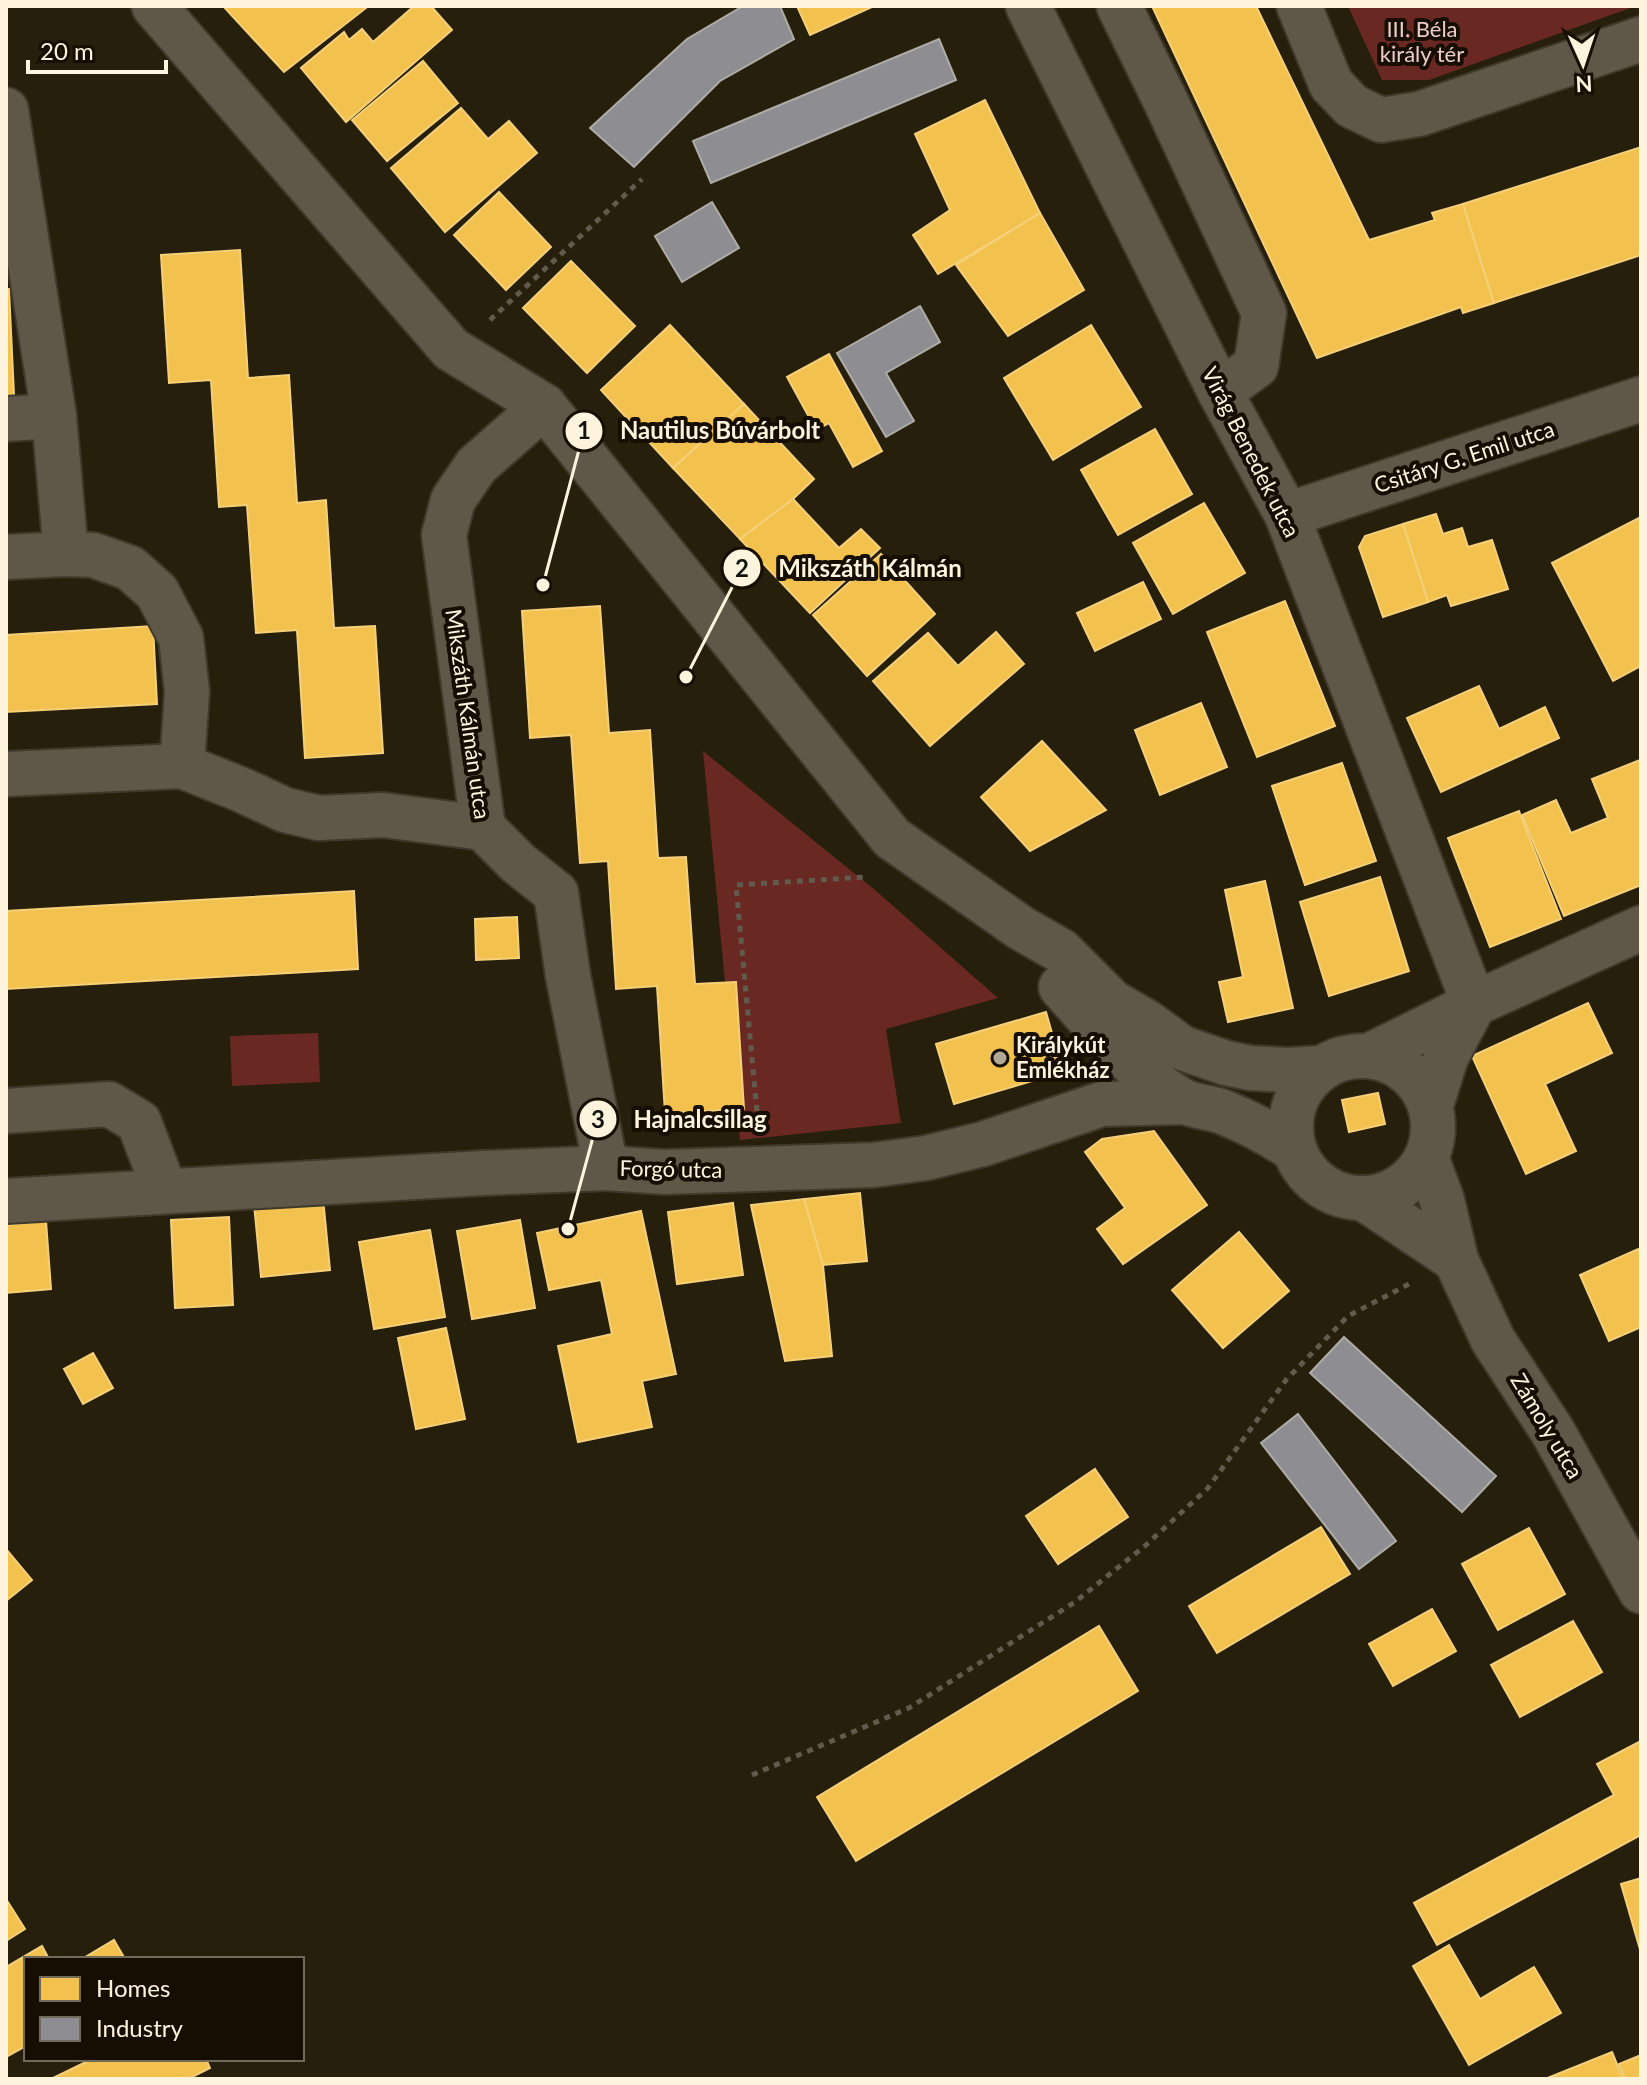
<svg xmlns="http://www.w3.org/2000/svg" width="1647" height="2085" viewBox="0 0 1647 2085" font-family="Lato,sans-serif">
<style>
.green{fill:#692922}
.homes{fill:#f2c14e;stroke:#f6d079;stroke-width:2}
.industry{fill:#8d8d92;stroke:#afaca8;stroke-width:2}
.lines{fill:none;stroke-linecap:round;stroke-linejoin:round}
.minor-casing{stroke:#3e392b;stroke-width:48}
.path{stroke:#615b4d;stroke-width:5;stroke-dasharray:6 6;stroke-linecap:butt}
.minor{stroke:#5f5848;stroke-width:44}
.poi-dot{fill:#b2a994;stroke:#150e01;stroke-width:3}
.labels{text-anchor:middle;stroke-width:8;stroke-linejoin:round;paint-order:stroke}
.park-label{font-size:22px;fill:#ebccc7;stroke:#150e01}
.street-label{font-size:22px;fill:#fef4dd;stroke:#150e01}
.poi-label{font-size:22px;font-weight:bold;fill:#fef4dd;stroke:#150e01;text-anchor:start}
.leader{fill:none;stroke:#fef4dd;stroke-width:3}
.callout-dot{fill:#fef4dd;stroke:#150e01;stroke-width:3}
.mark-label{font-size:24px;text-anchor:middle;font-weight:bold;fill:#111}
.callout-label{font-size:24px;text-anchor:middle;font-weight:bold;fill:#fef4dd;stroke:#150e01;stroke-width:8;stroke-linejoin:round;paint-order:stroke}
</style>
<rect width="100%" height="100%" fill="#261f0c"/>
<g class="green">
<path d="M1348 6H1636L1429 80H1382Z"/>
<path d="M703 751 875 890 998 998 886 1029 901 1123 740 1140Z"/>
<path d="M318 1033 320 1082 232 1086 230 1036Z"/>
</g>
<g class="homes">
<path d="M223 6H364L366 8 284 72Z"/>
<path d="M414 6H431L452 30 346 122 301 68 344 32 349 40 362 29 373 42Z"/>
<path d="M797 6H874L810 35Z"/>
<path d="M1152 6H1256L1369 240 1435 220 1432 213 1463 204 1494 303 1463 313 1461 307 1317 358Z"/>
<path d="M423 61 458 103 387 161 352 120Z"/>
<path d="M985 100 1040 213 938 274 913 235 950 210 915 134Z"/>
<path d="M461 108 488 139 509 121 537 153 445 232 391 168Z"/>
<path d="M1641 147V255L1494 303 1463 204Z"/>
<path d="M499 192 551 247 506 290 454 235Z"/>
<path d="M1040 213 1084 290 1008 336 956 265Z"/>
<path d="M240 250 248 378 289 375 297 503 326 500 334 628 375 626 383 753 305 758 297 630 256 633 247 505 219 507 211 380 169 383 161 255Z"/>
<path d="M571 261 635 326 587 373 523 308Z"/>
<path d="M6 289H9L14 395H6Z"/>
<path d="M670 325 744 404 673 468 601 390Z"/>
<path d="M1091 325 1141 407 1053 460 1004 378Z"/>
<path d="M829 354 882 451 853 467 829 423 816 430 787 377Z"/>
<path d="M744 404 814 479 793 499 740 539 673 468Z"/>
<path d="M1155 429 1192 494 1118 535 1081 470Z"/>
<path d="M793 499 839 548 861 529 880 548 810 613 740 539Z"/>
<path d="M1204 503 1245 573 1173 614 1133 543Z"/>
<path d="M1436 514 1443 534 1462 528 1468 547 1492 540 1508 589 1451 606 1447 595 1428 602 1403 524Z"/>
<path d="M1641 517V666L1613 681 1552 563Z"/>
<path d="M1403 524 1428 602 1383 617 1359 547 1365 536Z"/>
<path d="M881 554 935 614 867 676 813 615Z"/>
<path d="M1143 582 1161 619 1095 651 1077 613Z"/>
<path d="M1285 601 1335 726 1257 757 1207 632Z"/>
<path d="M600 606 609 733 650 730 658 858 686 857 695 984 736 982 744 1109 665 1113 657 986 616 989 608 861 580 863 571 735 530 738 522 611Z"/>
<path d="M153 626 157 704 6 712V635Z"/>
<path d="M996 632 1024 664 930 746 873 681 928 633 958 666Z"/>
<path d="M1479 686 1499 729 1545 707 1559 738 1441 792 1407 718Z"/>
<path d="M1201 703 1227 767 1160 795 1135 730Z"/>
<path d="M1042 741 1106 810 1030 851 981 797Z"/>
<path d="M1640 760 1641 885 1564 916 1522 815 1556 800 1571 833 1608 818 1592 779Z"/>
<path d="M1342 763 1376 861 1305 885 1272 786Z"/>
<path d="M1519 811 1561 919 1490 947 1448 838Z"/>
<path d="M1380 877 1409 971 1329 996 1300 902Z"/>
<path d="M1265 881 1293 1008 1228 1022 1219 982 1243 977 1225 890Z"/>
<path d="M354 891 358 969 6 989V911Z"/>
<path d="M517 917 519 958 476 960 475 919Z"/>
<path d="M1588 1003 1612 1053 1545 1084 1576 1151 1526 1174 1472 1056Z"/>
<path d="M1046 1012 1063 1072 954 1104 936 1044Z"/>
<path d="M1378 1093 1385 1124 1349 1132 1342 1100Z"/>
<path d="M1154 1131 1207 1205 1123 1264 1097 1229 1125 1208 1085 1152 1102 1139Z"/>
<path d="M860 1193 867 1261 823 1265 804 1199Z"/>
<path d="M323 1198 330 1270 261 1277 254 1204Z"/>
<path d="M804 1199 823 1265 832 1356 785 1361 751 1205Z"/>
<path d="M733 1203 743 1275 677 1284 668 1212Z"/>
<path d="M641 1211 676 1374 642 1381 652 1427 578 1442 558 1346 612 1334 601 1280 549 1290 537 1233Z"/>
<path d="M229 1217 233 1305 175 1308 171 1220Z"/>
<path d="M520 1220 535 1308 472 1319 457 1231Z"/>
<path d="M46 1221 51 1289 6 1293V1225Z"/>
<path d="M430 1230 445 1317 374 1329 359 1242Z"/>
<path d="M1239 1232 1289 1291 1223 1348 1172 1290Z"/>
<path d="M1638 1249 1641 1257V1327L1609 1341 1580 1275Z"/>
<path d="M446 1328 465 1419 416 1429 398 1338Z"/>
<path d="M93 1353 113 1388 83 1404 64 1369Z"/>
<path d="M1095 1469 1128 1517 1058 1564 1026 1516Z"/>
<path d="M1321 1527 1350 1574 1217 1653 1189 1606Z"/>
<path d="M1529 1528 1565 1594 1498 1630 1462 1564Z"/>
<path d="M6 1549 32 1580 6 1601Z"/>
<path d="M1432 1609 1456 1651 1393 1686 1369 1644Z"/>
<path d="M1573 1621 1602 1672 1520 1717 1491 1665Z"/>
<path d="M1099 1626 1138 1691 856 1861 817 1797Z"/>
<path d="M1641 1741V1835L1437 1945 1414 1903 1614 1795 1597 1764Z"/>
<path d="M1641 1878V1953L1621 1884Z"/>
<path d="M6 1899 25 1929 6 1941Z"/>
<path d="M114 1940 125 1959H82Z"/>
<path d="M1449 1945 1480 1999 1534 1967 1561 2013 1469 2065 1413 1966Z"/>
<path d="M42 1946 49 1959H26V2046L6 2057V1967Z"/>
<path d="M1612 2052 1623 2079H1545Z"/>
<path d="M1641 2055V2079H1625L1619 2064Z"/>
<path d="M92 2059H206L210 2068 188 2079H51Z"/>
</g>
<g class="industry">
<path d="M743 6H780L794 39 720 81 634 167 590 128 687 39Z"/>
<path d="M939 39 956 80 711 183 693 141Z"/>
<path d="M712 202 739 248 682 282 655 236Z"/>
<path d="M920 306 940 342 886 373 914 421 886 437 837 353Z"/>
<path d="M1344 1337 1496 1476 1462 1512 1310 1373Z"/>
<path d="M1298 1414 1396 1541 1359 1569 1261 1443Z"/>
</g>
<g class="lines">
<g class="minor-casing">
<g id="minor">
<path d="M154 6 451 349 544 406 892 838 1021 928 1061 951 1112 1002 1148 1023 1182 1048 1226 1063 1250 1068 1288 1070 1321 1068"/>
<path d="M1028 6 1220 392 1287 515 1474 1004"/>
<path d="M1119 6 1167 104 1264 313 1256 366 1220 392"/>
<path d="M1299 6 1331 84 1352 106 1381 120 1419 114 1641 39"/>
<path d="M6 110 54 416 66 554"/>
<path d="M544 406 476 466 453 500 444 535 483 828 518 863 556 893 568 976 606 1168"/>
<path d="M6 419 54 416"/>
<path d="M1287 515 1641 399"/>
<path d="M6 557 66 554 93 555 130 568 157 592 181 638 187 692 182 766"/>
<path d="M6 774 182 766 242 790 285 810 319 818 383 815 483 828"/>
<path d="M1061 987C1096 1026 1135 1074 1181 1100 1194 1107 1210 1107 1223 1112 1248 1122 1271 1134 1293 1149"/>
<circle cx="1362" cy="1127" r="71"/>
<path d="M1369 1056 1474 1004 1641 928"/>
<path d="M1431 1105 1446 1057 1474 1004"/>
<path d="M6 1111 109 1104 139 1122 165 1191"/>
<path d="M1427 1160 1442 1200 1456 1260 1493 1340 1553 1432 1641 1591"/>
<path d="M1365 1199 1456 1260"/>
<path d="M6 1201 483 1173 606 1168 664 1172 873 1165 926 1158 983 1144 1102 1104 1185 1102"/>
</g>
</g>
<g class="path">
<path d="M490 320 642 179"/>
<path d="M758 1123 736 885 866 877"/>
<path d="M752 1775 909 1708 1075 1602 1146 1545 1208 1488 1286 1380 1348 1316 1409 1284"/>
</g>
<use href="#minor" class="minor"/>
</g>
<circle class="poi-dot" cx="1000" cy="1058" r="8"/>
<g class="labels">
<g class="park-label">
<text x="1422" y="37">III. Béla<tspan x="1422" dy="25">király tér</tspan></text>
</g>
<g class="street-label">
<text transform="translate(1251 452) rotate(63)" y="8">Virág Benedek utca</text>
<text transform="translate(1464 457) rotate(-18)" y="8">Csitáry G. Emil utca</text>
<text transform="translate(468 714) rotate(82)" y="8">Mikszáth Kálmán utca</text>
<text transform="translate(671 1169) rotate(1)" y="8">Forgó utca</text>
<text transform="translate(1547 1426) rotate(59)" y="8">Zámoly utca</text>
</g>
<g class="poi-label">
<text x="1016" y="1053">Királykút<tspan x="1016" dy="25">Emlékház</tspan></text>
</g>
</g>
<path class="leader" d="M543 585L584 431M686 677L742 568M568 1229L598 1119"/>
<g class="callout-dot">
<circle cx="543" cy="585" r="8"/>
<circle cx="686" cy="677" r="8"/>
<circle cx="568" cy="1229" r="8"/>
<circle cx="584" cy="431" r="20"/>
<circle cx="742" cy="568" r="20"/>
<circle cx="598" cy="1119" r="20"/>
</g>
<g class="mark-label">
<text x="584" y="439">1</text>
<text x="742" y="577">2</text>
<text x="598" y="1128">3</text>
</g>
<g class="callout-label">
<text x="720" y="439">Nautilus Búvárbolt</text>
<text x="870" y="577">Mikszáth Kálmán</text>
<text x="700" y="1128">Hajnalcsillag</text>
</g>
<rect width="1647" height="2085" fill="none" stroke="#fef4dd" stroke-width="16"/>
<rect x="24" y="1957" width="280" height="104" fill="#150e01" stroke="#726a59" stroke-width="2"/>
<rect x="40" y="1977" width="40" height="24" fill="#f2c14e" stroke="#726a59" stroke-width="2"/>
<text x="96" y="1997" font-size="24" fill="#fef4dd">Homes</text>
<rect x="40" y="2017" width="40" height="24" fill="#8d8d92" stroke="#726a59" stroke-width="2"/>
<text x="96" y="2037" font-size="24" fill="#fef4dd">Industry</text>
<g transform="translate(1583 64) rotate(177)" stroke="#150e01" stroke-width="6" paint-order="stroke">
<path d="M0-6L14 30L0 20L-14 30Z" fill="#fef4dd"/>
<text y="-12" font-size="22" font-weight="bold" text-anchor="middle" fill="#fef4dd">N</text>
</g>
<path d="M28 60v12h138v-12" fill="none" stroke="#fef4dd" stroke-width="4"/>
<text x="40" y="60" font-size="24" fill="#fef4dd" stroke="#150e01" stroke-width="6" paint-order="stroke">20 m</text>
</svg>
